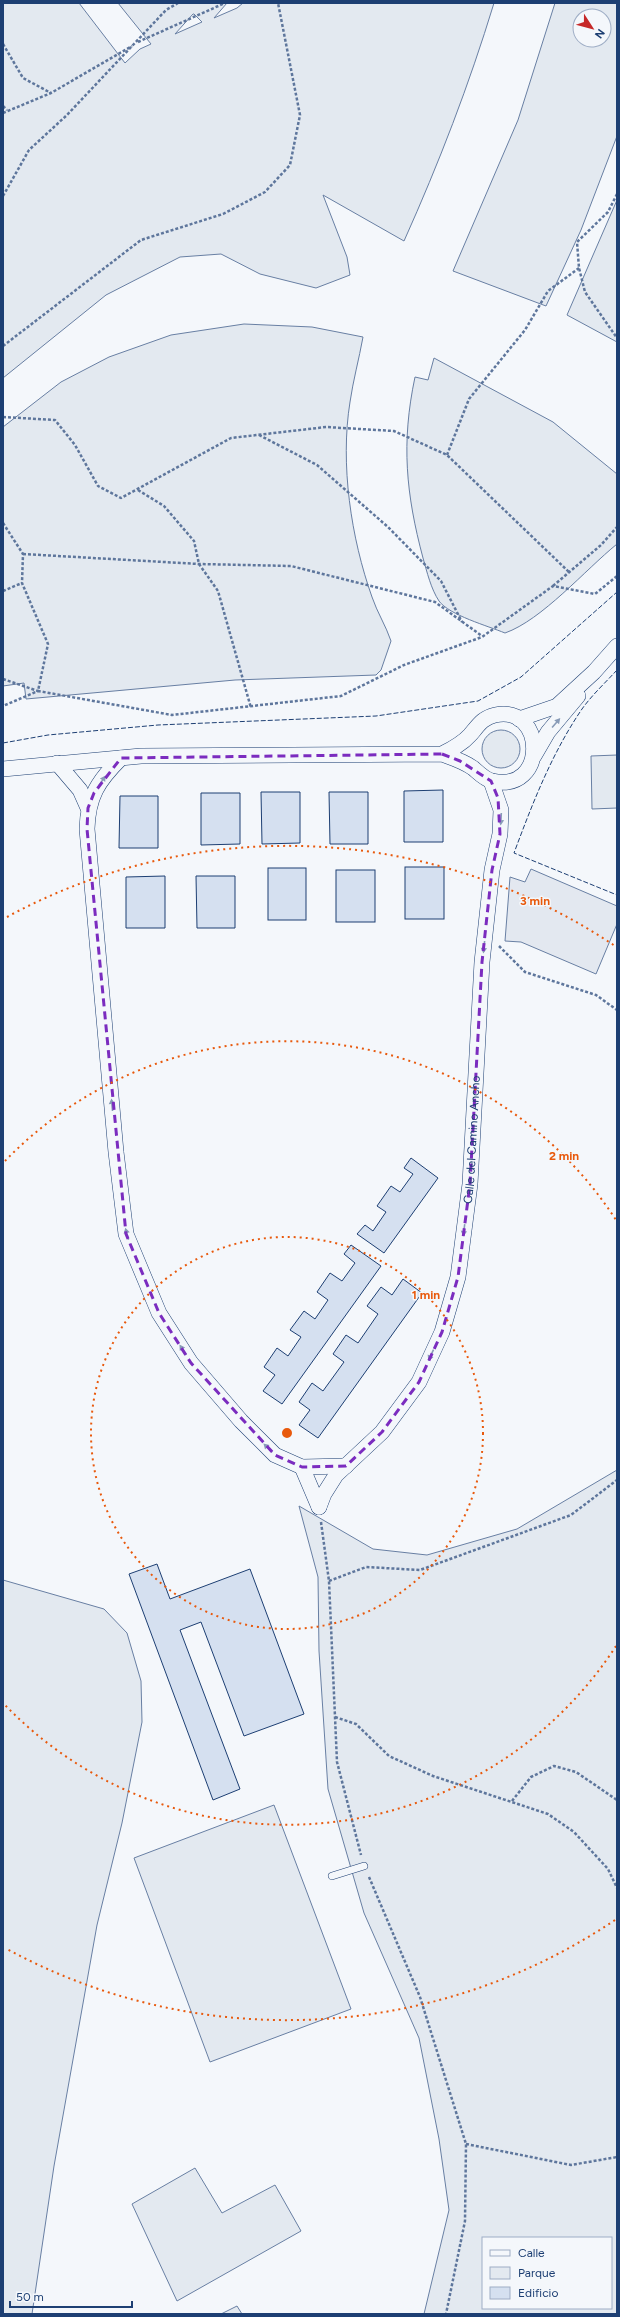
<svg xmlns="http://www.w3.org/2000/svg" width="620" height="2317" viewBox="0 0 620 2317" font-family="Figtree,sans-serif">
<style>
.green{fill:#e3e9f0;stroke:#687fa3;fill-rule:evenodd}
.parking{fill:#e3e8f0;stroke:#687fa3}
.building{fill:#d5e0f0;stroke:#1d3f73}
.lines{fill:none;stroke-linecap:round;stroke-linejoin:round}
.service-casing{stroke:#1d3f73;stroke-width:8}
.minor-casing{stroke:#1d3f73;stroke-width:16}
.path{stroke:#5e769c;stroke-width:2.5;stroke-dasharray:3 2;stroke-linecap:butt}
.service{stroke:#f4f7fb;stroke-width:7}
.minor{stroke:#f4f7fb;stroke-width:15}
.fence{stroke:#1d3f73;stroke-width:1;stroke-dasharray:5 2;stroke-linecap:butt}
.oneway{fill:#889bb7}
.marked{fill:none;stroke:#7b2cbf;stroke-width:3;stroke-dasharray:8 5;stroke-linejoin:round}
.ring{fill:none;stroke:#e8590c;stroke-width:2;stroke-dasharray:2 4}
.labels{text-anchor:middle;stroke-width:3;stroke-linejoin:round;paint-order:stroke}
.street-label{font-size:12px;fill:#1d3f73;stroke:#f4f7fb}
.centre{fill:#e8590c;stroke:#f4f7fb;stroke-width:2}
.ring-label{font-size:12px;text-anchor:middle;font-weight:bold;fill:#e8590c;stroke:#f4f7fb;stroke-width:3;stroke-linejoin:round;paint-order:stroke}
</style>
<rect width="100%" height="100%" fill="#f4f7fb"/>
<g class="green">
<path d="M3 3H79L125 63 140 49 151 44 118 3H227L214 18 237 8 243 3H494C469 85 439 163 404 241L323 195 347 257 350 275 316 288 260 274 221 254 180 257 106 295 3 378ZM194 14 202 22 175 34 193 14Z"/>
<path d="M555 3H617V136L581 230 546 306 453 271 518 120ZM580 16H604V40H580Z"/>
<path d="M617 200V342L567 315Z"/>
<path d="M244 324 312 327 363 337C359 359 353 381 350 402 340 464 351 538 372 597 377 612 386 626 391 641L381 670 376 675 235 680 26 699 24 683 3 686V427L61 382 109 357 171 335Z"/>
<path d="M434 358 553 422 617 474V544C585 570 542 620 505 633 488 626 449 615 439 601 431 589 427 572 423 558 406 494 401 443 415 377L428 380Z"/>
<circle cx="501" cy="749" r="19"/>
<path d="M617 755V808L592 809 591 756Z"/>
<path d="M617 1470V2314H424L449 2210 439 2139 419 2038 364 1913 328 1789 319 1651 318 1577 299 1506 373 1549 427 1555 517 1529ZM483 2238H611V2308H483Z"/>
<path d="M3 1580 104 1609 127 1633 141 1681 142 1722 122 1823 97 1925 54 2166 32 2314H3Z"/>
<path d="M274 1805 351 2009 210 2062 134 1858Z"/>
<path d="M195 2168 222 2213 275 2185 301 2231 177 2301 132 2204Z"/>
<path d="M237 2306 242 2314H221Z"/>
</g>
<path class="parking" d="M531 869 617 906V924L596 974 521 942 505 941 510 877 525 882Z"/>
<g class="building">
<path d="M443 790V842H404V791Z"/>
<path d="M261 792H300V843L262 844Z"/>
<path d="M329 792H368V844H330Z"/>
<path d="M201 793H240V844L201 845Z"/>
<path d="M120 796H158V848H119Z"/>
<rect x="405" y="867" width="39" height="52"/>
<rect x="268" y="868" width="38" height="52"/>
<rect x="336" y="870" width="39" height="52"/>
<path d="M165 876V928H126V877Z"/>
<path d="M196 876H235V928H197Z"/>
<path d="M411 1158 438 1178 384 1253 357 1234 365 1225 373 1231 386 1212 377 1206 391 1186 400 1192 413 1174 404 1168Z"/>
<path d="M351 1245 381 1266 282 1404 263 1391 275 1375 264 1367 277 1348 288 1356 301 1337 290 1330 304 1311 315 1319 328 1300 317 1292 330 1273 342 1281 355 1263 344 1254Z"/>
<path d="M403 1279 422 1293 318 1438 299 1425 310 1410 299 1402 312 1383 323 1391 344 1362 333 1354 346 1335 358 1343 378 1314 367 1306 381 1287 392 1295Z"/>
<path d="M157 1564 170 1599 250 1569 304 1714 244 1736 201 1622 180 1630 240 1789 213 1800 129 1574Z"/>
</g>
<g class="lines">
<g class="service-casing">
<path id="service" d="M332 1876 364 1866"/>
</g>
<g class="minor-casing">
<g id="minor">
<path d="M519 719 557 706 594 672 617 646"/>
<path d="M534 756 548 732 578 696"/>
<path d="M121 758C98 781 88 796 87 829L116 1152 126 1234 159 1313 191 1363 241 1421 275 1455 302 1467 346 1466"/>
<path d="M57 763 80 790 88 808"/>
<path d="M3 769 141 756 442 754C453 758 463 761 473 768 479 773 484 779 492 781 548 794 546 704 495 715 482 718 478 726 470 735 462 744 452 749 442 754"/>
<path d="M302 1467 319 1507"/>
<path id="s1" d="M319 1507 324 1494 336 1475 382 1432 419 1382 442 1332 458 1277 470 1184 482 962 492 870 500 834 501 810 491 781"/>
</g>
</g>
<g class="path">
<path d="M138 42 225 3"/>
<path d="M3 44 23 78 51 93"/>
<path d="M3 106 7 110"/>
<path d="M3 113 51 93 132 46"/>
<path d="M617 194 608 212 577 242 579 268 585 292 617 338"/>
<path d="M3 196 29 150 67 115 166 10 178 3"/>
<path d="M3 346 141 240 223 214 265 192 290 165 300 115 278 3"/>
<path d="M3 417 55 420 75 445 98 486 121 498 231 438 326 427 394 431 447 455 570 573"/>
<path d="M259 435 317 465 388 527 441 581 462 622"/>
<path d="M447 455 469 399 525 330 548 291 579 268"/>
<path d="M138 490 164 506 194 541 199 564 218 591 251 708"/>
<path d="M3 523 23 554 22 583 48 644 38 691 172 715 341 696 404 665 482 637 553 586 595 594 617 576"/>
<path d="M23 554 199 564 291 566 435 602 482 636"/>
<path d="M553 586 601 545 617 527"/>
<path d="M3 591 22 583"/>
<path d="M3 679 38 691 3 706"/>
<path d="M499 946 525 972 596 995 617 1010"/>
<path d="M321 1522 329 1581 337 1762 361 1855"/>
<path d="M329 1581 366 1567 420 1570 571 1515 617 1480"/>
<path d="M335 1717 356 1724 389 1756 433 1776 548 1814 574 1832 608 1869 617 1888"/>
<path d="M512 1801 531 1777 554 1766 576 1772 617 1800"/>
<path d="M369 1877 420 1997 466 2144 465 2221 446 2314"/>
<path d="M466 2144 571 2165 617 2157"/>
</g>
<use href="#service" class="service"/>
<use href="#minor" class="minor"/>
<g class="fence">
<path d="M617 670C606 682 592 695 582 709 552 753 533 802 514 853L617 895"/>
<path d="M3 743 48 735 158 725 376 716 478 701 521 677 617 592"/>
</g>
</g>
<defs><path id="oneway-solid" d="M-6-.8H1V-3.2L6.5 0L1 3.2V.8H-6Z"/></defs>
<g class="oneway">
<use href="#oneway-solid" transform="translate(556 723) rotate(-49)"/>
<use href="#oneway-solid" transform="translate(102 781) rotate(-56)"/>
<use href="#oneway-solid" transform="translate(501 819) rotate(93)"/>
<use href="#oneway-solid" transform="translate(484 947) rotate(96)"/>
<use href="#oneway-solid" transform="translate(112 1105) rotate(-95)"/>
<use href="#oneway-solid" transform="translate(464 1230) rotate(97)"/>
<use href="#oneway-solid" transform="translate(127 1234) rotate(-105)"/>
<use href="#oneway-solid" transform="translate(183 1350) rotate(-123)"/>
<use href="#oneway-solid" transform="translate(431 1355) rotate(115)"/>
<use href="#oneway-solid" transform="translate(268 1448) rotate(-135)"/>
</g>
<path class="marked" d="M442 754 460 761 491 781 498 798 500 834 492 870 482 962 470 1184 458 1277 442 1332 419 1382 382 1432 346 1466 302 1467 275 1455 191 1363 159 1313 126 1234 87 829 88 808 94 793 121 758Z"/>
<g class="ring">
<circle cx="287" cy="1433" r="196"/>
<path d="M616 1646A392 392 0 0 1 5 1705M5 1161A392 392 0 0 1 616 1220"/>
<path d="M615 1920A587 587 0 0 1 7 1949M7 917A587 587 0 0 1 615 946"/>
</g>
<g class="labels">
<g class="street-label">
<text dy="4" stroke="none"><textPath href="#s1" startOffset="412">Calle del Camino Ancho</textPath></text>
</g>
</g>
<circle cx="287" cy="1433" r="6" class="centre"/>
<g class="ring-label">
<text x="535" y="905">3 min</text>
<text x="564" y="1160">2 min</text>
<text x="426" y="1299">1 min</text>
</g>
<rect width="620" height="2317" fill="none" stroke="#1d3f73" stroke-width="8"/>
<rect x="482" y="2237" width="130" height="72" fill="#f4f7fb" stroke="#9eadc5"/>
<rect x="490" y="2250" width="20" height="6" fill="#f4f7fb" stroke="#9eadc5"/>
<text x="518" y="2257" font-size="12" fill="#1d3f73">Calle</text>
<rect x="490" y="2267" width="20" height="12" fill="#e3e9f0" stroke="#9eadc5"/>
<text x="518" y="2277" font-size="12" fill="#1d3f73">Parque</text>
<rect x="490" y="2287" width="20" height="12" fill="#d5e0f0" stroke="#9eadc5"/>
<text x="518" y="2297" font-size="12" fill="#1d3f73">Edificio</text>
<g transform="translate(592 28) rotate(126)"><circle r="19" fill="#f4f7fb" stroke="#9eadc5"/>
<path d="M0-3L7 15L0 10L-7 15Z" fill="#c62828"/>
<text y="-6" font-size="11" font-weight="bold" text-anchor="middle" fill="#1d3f73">N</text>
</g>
<path d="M10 2301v6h122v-6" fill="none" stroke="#1d3f73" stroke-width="2"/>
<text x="16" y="2301" font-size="12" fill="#1d3f73" stroke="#f4f7fb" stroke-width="3" paint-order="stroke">50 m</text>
</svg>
